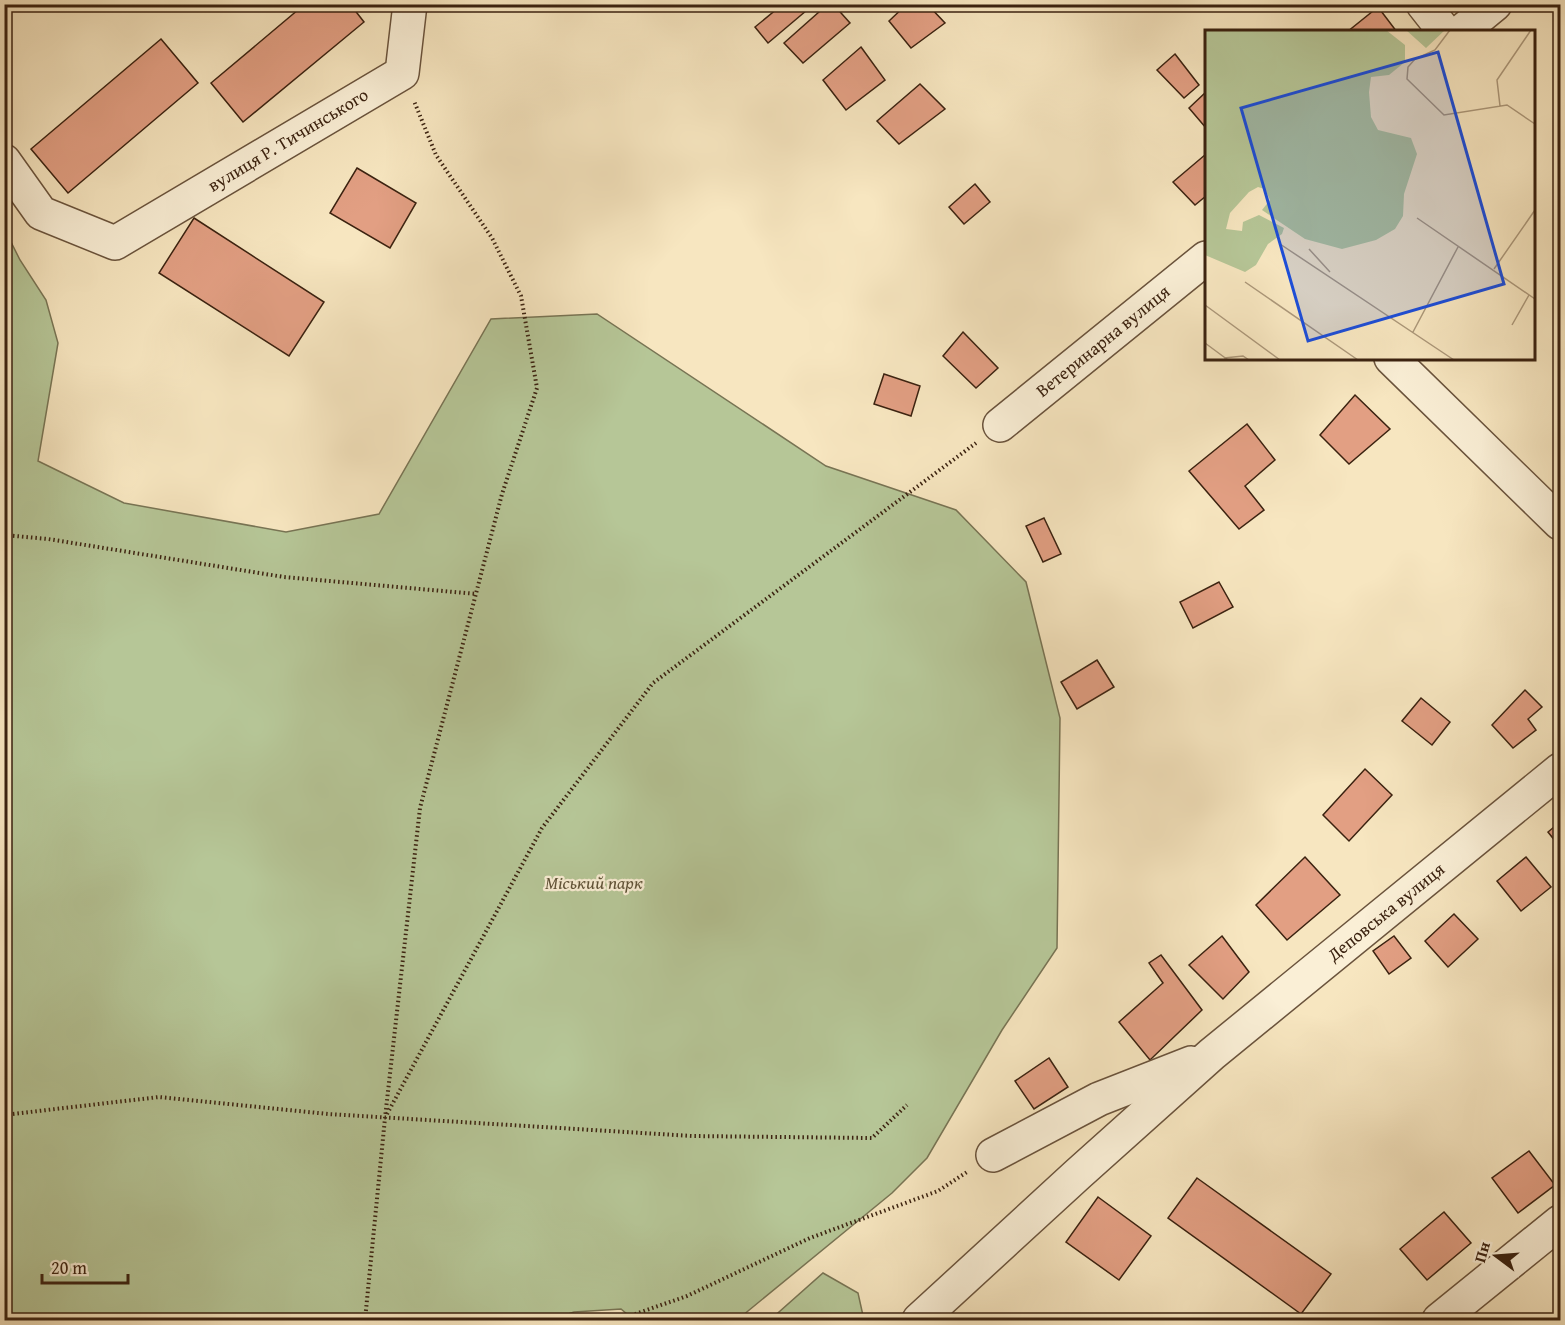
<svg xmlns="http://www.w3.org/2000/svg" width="1565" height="1325" viewBox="0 0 1565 1325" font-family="'Gentium Book Plus',serif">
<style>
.green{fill:#b6c697;stroke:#787454;stroke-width:1.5}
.building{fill:#e29f83;stroke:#3b2210;stroke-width:1.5}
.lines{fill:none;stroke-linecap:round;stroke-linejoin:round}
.street-casing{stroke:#6a533c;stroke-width:36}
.path{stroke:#3b2210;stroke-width:4;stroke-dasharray:1.5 3;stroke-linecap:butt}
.street{stroke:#faefd6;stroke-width:33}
.labels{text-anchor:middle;stroke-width:4.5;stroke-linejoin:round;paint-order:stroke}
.street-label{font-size:18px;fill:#3b2210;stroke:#faefd6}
.park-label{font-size:18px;font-style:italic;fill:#605338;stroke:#faefd6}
.inset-road{fill:none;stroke:#ac987a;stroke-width:1.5}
.view{fill:#1d4ed8;fill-opacity:0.15;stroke:#1d4ed8;stroke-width:3}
.inset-edge{fill:none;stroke:#3b2210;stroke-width:3}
</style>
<rect width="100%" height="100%" fill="#f7e6c0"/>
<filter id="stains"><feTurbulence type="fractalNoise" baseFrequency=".00333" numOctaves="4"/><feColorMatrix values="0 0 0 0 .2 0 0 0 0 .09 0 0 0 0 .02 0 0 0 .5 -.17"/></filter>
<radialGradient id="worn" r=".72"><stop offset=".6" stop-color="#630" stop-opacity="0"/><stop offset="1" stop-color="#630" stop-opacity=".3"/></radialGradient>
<g class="green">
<path d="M4 228 20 260 46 300 58 343 38 461 124 503 286 532 379 514 491 319 597 314 826 466 956 510 1026 582 1060 718 1057 948 1002 1030 927 1158 892 1193 737 1320H634L621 1309 574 1312 550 1320H5Z"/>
<path d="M823 1273 858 1293 864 1320H770Z"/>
</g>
<g class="building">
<path d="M305 4H350L364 22 243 122 211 83Z"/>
<path d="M783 4 813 5 768 43 755 27Z"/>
<path d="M828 4H833L850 23 803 63 784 43Z"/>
<path d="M907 4H927L945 23 911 48 889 21Z"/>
<path d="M1378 7 1397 32H1347Z"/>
<path d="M161 39 198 83 68 193 31 149Z"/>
<path d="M861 47 885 80 846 110 823 80Z"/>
<path d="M1175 54 1199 85 1184 98 1157 70Z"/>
<path d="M920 84 945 109 899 144 877 121Z"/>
<path d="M1206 92V128L1189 108Z"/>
<path d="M1206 154V196L1195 205 1173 182Z"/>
<path d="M357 168 416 203 390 248 330 213Z"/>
<path d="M975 184 990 202 964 224 949 207Z"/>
<path d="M194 218 324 302 289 356 159 273Z"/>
<path d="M963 332 998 368 976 388 943 356Z"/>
<path d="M884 374 920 386 911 416 874 404Z"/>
<path d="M1355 395 1390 429 1349 464 1320 435Z"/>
<path d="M1247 424 1275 460 1245 486 1264 510 1239 529 1189 471Z"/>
<path d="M1044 518 1061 554 1043 562 1026 526Z"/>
<path d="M1219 582 1233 607 1193 628 1180 602Z"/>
<path d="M1097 660 1114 687 1077 709 1061 682Z"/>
<path d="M1525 690 1542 707 1528 719 1536 730 1513 748 1492 725Z"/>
<path d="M1421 698 1450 722 1432 745 1402 721Z"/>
<path d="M1365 769 1392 795 1349 841 1323 815Z"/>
<path d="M1560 822V847L1548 832Z"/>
<path d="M1305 857 1340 895 1287 940 1256 905Z"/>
<path d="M1526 857 1551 887 1521 911 1497 881Z"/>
<path d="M1454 914 1478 939 1448 967 1425 941Z"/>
<path d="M1222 936 1249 972 1223 999 1189 965Z"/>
<path d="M1394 936 1411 958 1389 974 1373 951Z"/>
<path d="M1161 955 1202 1010 1150 1060 1119 1022 1163 983 1149 963Z"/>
<path d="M1049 1058 1068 1087 1034 1109 1015 1081Z"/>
<path d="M1529 1151 1555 1185 1518 1213 1492 1178Z"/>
<path d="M1197 1178 1331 1274 1301 1314 1168 1218Z"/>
<path d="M1098 1197 1151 1236 1119 1280 1066 1242Z"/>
<path d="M1444 1212 1471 1243 1427 1280 1400 1249Z"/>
</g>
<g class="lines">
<g class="street-casing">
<g id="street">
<path d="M1423 4 1445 32"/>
<path d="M1461 32 1495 4"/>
<path d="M4 161 41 213 115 243 402 73 410 4"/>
<path d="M1391 358 1560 523"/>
<path d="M1000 425 1206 258"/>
<path d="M993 1155 1099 1099 1191 1063"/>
<path d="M919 1320 1078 1174 1212 1054 1560 770"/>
<path d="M1439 1320 1560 1222"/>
</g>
</g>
<g class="path">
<path d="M4 535 48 539 284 577 477 594"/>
<path d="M387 1114 542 828 653 683 976 443"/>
<path d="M4 1115 159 1097 328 1114 692 1136 872 1138 907 1105"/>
<path d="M365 1320 385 1118 420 808 502 494 537 388 521 296 492 238 436 155 414 101"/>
<path d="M618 1320 687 1296 810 1238 938 1191 967 1172"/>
</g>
<use href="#street" class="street"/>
</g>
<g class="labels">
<g class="street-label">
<text transform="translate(288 140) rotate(-31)" y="6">вулиця Р. Тичинського</text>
<text transform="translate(1103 341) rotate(-39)" y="6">Ветеринарна вулиця</text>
<text transform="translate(1386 912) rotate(-39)" y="6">Деповська вулиця</text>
</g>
<g class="park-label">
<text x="594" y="889">Міський парк</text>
</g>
</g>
<g transform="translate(1205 30)">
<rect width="330" height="330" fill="#f7e6c0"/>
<path d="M0 0H181L200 15V32L184 45 166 47 164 62 166 87 173 100 206 108 212 124 199 164 198 186 190 199 171 210 137 219 100 209 57 180 65 170 60 159 53 157 44 162 25 183 21 199 37 201 38 192 54 185 79 198 77 204 63 214 51 235 40 242 0 225ZM201 0H240L221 18Z" fill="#b6c697"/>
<path class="inset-road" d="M245 0 230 20 210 29 203 37 202 49 239 85 302 75 330 94M295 76 292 50 326 0M212 188 330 269M75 214 249 330M104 219 125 242M289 239 330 180M40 252 153 330M0 275 75 330M307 295 324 265M208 302 253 217M0 313 23 330M19 328 38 326 44 330"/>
<path class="view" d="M233 22 299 254 103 311 36 78Z"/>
<rect width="330" height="330" class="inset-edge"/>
</g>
<rect width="1565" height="1325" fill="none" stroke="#f7e6c0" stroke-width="24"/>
<rect x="6" y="6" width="1553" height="1313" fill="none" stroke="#3b2210" stroke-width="3"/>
<rect x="12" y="12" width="1541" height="1301" fill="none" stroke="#3b2210" stroke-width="1.5"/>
<g transform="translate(1496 1256) rotate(286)" stroke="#faefd6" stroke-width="4.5" paint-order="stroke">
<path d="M0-4.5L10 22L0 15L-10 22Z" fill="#3b2210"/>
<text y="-9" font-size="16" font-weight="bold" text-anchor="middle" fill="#3b2210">Пн</text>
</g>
<path d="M42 1274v9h86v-9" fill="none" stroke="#3b2210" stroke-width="3"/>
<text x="51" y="1274" font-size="18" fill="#3b2210" stroke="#faefd6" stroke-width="4.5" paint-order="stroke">20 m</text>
<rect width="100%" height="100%" filter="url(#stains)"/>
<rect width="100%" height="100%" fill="url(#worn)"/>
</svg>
